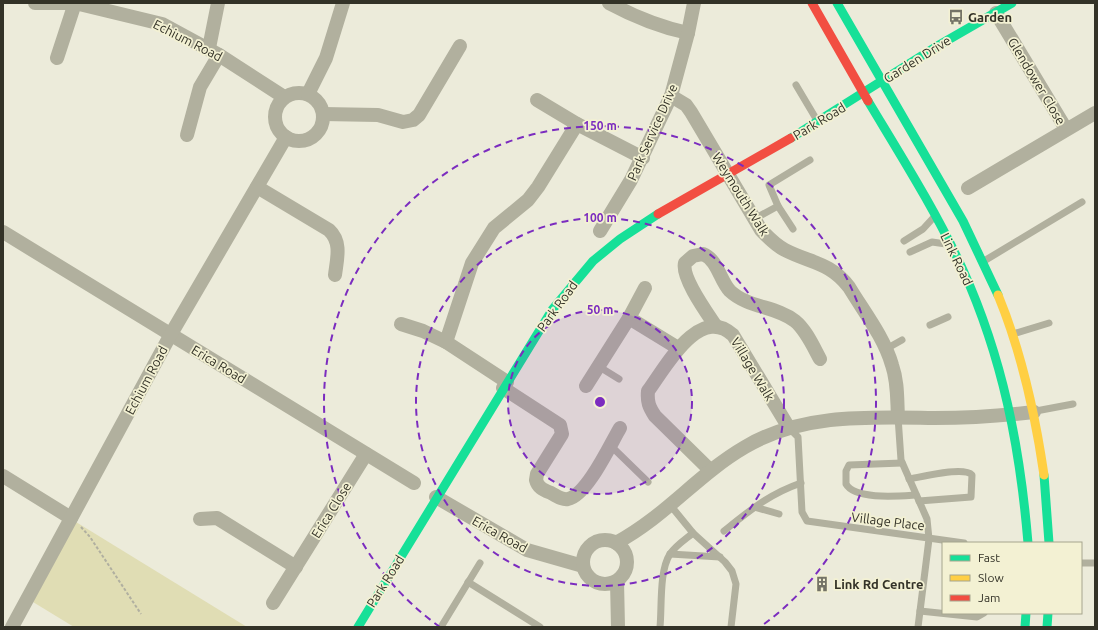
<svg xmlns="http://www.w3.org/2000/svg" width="1098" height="630" viewBox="0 0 1098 630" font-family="Ubuntu,sans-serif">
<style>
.green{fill:#e0ddb4}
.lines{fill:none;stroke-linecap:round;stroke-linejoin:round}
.path{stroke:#b0afa0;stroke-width:2;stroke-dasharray:3 2;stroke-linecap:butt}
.lane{stroke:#b1b09e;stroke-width:7}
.street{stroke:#b1b09e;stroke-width:14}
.fast{stroke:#16e098;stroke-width:9}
.slow{stroke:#ffcf43;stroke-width:9}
.jam{stroke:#f24e42;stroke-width:9}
.ring{fill:none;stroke:#7b2cbf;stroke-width:2;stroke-dasharray:7 5}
.labels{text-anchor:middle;stroke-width:3.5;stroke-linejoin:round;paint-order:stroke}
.poi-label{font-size:13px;font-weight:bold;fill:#333227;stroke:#f3f1d3;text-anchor:start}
.street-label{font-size:13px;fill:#333227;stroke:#f3f1d3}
.centre{fill:#7b2cbf;stroke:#f3f1d3;stroke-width:2}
.ring-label{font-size:12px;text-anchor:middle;font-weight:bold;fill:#7b2cbf;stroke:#f3f1d3;stroke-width:3.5;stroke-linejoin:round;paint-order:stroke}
</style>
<rect width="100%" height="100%" fill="#ecebda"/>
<path class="green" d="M76 522 247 627H74L33 602Z"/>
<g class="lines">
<path class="path" d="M81 527 90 537 141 614"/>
<g class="lane">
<path d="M796 85 818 122"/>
<path d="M754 219 778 206"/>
<path d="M793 229 778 206 769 185 810 160"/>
<path d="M904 241 923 229 934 217"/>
<path d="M910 252 932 242 946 244"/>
<path d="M984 261 1082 202"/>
<path d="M930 325 948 317"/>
<path d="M1013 334 1049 323"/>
<path d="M886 349 902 340"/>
<path d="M598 366 619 379"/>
<path d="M1036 411 1073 404"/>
<path d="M898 417 901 460 927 519 929 539 918 627"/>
<path d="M789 428 798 437 802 512 807 521 964 543"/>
<path d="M610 445 648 482"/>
<path d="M902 463 849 465 846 471V484C855 500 899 496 916 495"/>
<path d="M909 479C921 477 964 466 972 475L971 497 919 501"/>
<path d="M671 506 693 533 725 562 732 571 736 584 731 627"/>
<path d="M754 507 779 514"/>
<path d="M724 531C749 511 769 494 801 483"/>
<path d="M670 554 720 557"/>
<path d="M1081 563H1095"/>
<path d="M468 582 540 627"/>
<path d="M920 611 977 617 984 613"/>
<path d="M441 627 480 563"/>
<path d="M660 627C662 607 659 571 670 554 676 545 686 539 693 533"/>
</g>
<g class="street">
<path d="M35 3H75L162 24 219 55 284 97"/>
<path d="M609 3C635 17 660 27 688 33"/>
<path d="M996 13 1066 129"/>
<path d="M209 48 218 3"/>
<path d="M57 58 75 3"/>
<circle cx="299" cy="117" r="24"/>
<path d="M308 94 326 58 343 3"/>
<path d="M671 96 686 105 691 112 761 230C768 237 775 245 785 250 810 263 830 262 849 287 864 312 884 337 892 365 898 382 897 400 898 417"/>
<path d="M537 100 577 124"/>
<path d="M323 114 378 115 403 122 413 120 419 115 460 46"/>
<path d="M187 135 200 87 219 55"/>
<path d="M257 187 329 230C342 242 337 259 335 275"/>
<path d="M968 188 1095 113"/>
<path d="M600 231 631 180 671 96 688 33 694 3"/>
<path d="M3 232 414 483"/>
<path d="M629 318 678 348"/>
<path d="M401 324 423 331 446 342"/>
<path d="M715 325C707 313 681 277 685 263L693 256 703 254C718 260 720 281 730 291 748 308 776 306 795 321 806 330 813 346 820 359"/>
<path d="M507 382 446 342 472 263 494 228 528 200 538 187 577 124 643 158"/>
<path d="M586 386 629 318 645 288"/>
<path d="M503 388 560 425 562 434 537 474 536 480C538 488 544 490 551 493 557 496 562 500 568 499 587 495 610 445 620 428"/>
<path d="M710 470 655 416C649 407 647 402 648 391 665 368 699 304 733 335L789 428"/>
<path d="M3 476 71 518"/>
<path d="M436 497 527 550 583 566"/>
<path d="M200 519 217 518 296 567"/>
<circle cx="605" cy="562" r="22"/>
<path d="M616 543C666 516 697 475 745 447 802 413 870 417 934 418 968 418 1001 416 1034 412"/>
<path d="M617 581 618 627"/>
<path d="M273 603 366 454"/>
<path d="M12 627 171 334 286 137"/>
</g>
<g class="fast">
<path d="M837 3 963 221 998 295"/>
<path d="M868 101C901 156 936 211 963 270 1003 359 1020 447 1028 543"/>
<path d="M791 138 934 48 1012 3"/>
<path d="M1044 475 1049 543"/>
<path d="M358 627 552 310 593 261 620 239 658 214"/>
<path d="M1025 627 1026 613"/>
<path d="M1047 627 1048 613"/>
</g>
<path class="slow" d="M998 295C1022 353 1035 413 1044 475"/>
<g class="jam">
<path d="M812 3 868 101"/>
<path d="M658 214 791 138"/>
</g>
</g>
<circle cx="600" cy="402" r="92" fill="#7b2cbf" fill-opacity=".12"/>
<g class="ring">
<circle cx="600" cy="402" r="92"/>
<circle cx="600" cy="402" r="184"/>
<path d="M440 627A276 276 0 1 1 760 627"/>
</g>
<defs>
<g id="bus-bare" transform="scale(1.2)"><path d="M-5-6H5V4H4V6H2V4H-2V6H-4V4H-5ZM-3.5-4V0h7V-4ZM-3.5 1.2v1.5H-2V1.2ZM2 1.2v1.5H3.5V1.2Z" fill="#747366" stroke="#f3f1d3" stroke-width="2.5" paint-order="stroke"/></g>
<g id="building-bare" transform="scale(1.2)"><path d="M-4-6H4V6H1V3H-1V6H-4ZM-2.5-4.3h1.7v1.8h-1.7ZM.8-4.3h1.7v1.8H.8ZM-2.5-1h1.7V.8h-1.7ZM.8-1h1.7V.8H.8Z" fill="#747366" stroke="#f3f1d3" stroke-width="2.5" paint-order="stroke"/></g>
</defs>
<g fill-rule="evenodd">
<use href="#bus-bare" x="956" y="17"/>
<use href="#building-bare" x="822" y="584"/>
</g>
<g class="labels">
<g class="poi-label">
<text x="968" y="22">Garden</text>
<text x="834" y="589">Link Rd Centre</text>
</g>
<g class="street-label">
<text transform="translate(188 40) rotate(27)" y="5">Echium Road</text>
<text transform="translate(917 59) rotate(-32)" y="5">Garden Drive</text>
<text transform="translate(1037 81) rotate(59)" y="5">Glendower Close</text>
<text transform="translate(819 121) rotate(-31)" y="5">Park Road</text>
<text transform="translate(652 132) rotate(-66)" y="5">Park Service Drive</text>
<text transform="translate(741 194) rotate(58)" y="5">Weymouth Walk</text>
<text transform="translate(957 259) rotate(64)" y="5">Link Road</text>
<text transform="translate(557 306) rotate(-54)" y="5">Park Road</text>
<text transform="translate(219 364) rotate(31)" y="5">Erica Road</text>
<text transform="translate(753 369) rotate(59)" y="5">Village Walk</text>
<text transform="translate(146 380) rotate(-62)" y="5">Echium Road</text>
<text transform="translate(331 510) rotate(-58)" y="5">Erica Close</text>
<text transform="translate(888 521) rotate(7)" y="5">Village Place</text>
<text transform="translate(500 534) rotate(29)" y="5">Erica Road</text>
<text transform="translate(385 581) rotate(-58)" y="5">Park Road</text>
</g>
</g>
<circle cx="600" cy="402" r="6" class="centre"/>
<g class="ring-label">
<text x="600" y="130">150 m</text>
<text x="600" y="222">100 m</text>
<text x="600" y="314">50 m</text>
</g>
<rect width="1098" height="630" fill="none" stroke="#333227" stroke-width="8"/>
<rect x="942" y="542" width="140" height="72" fill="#f3f1d3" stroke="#a6a58e"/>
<rect x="950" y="555" width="20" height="6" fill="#16e098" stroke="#a6a58e"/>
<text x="978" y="562" font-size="12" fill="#333227">Fast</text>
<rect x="950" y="575" width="20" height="6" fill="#ffcf43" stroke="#a6a58e"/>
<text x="978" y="582" font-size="12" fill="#333227">Slow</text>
<rect x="950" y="595" width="20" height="6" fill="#f24e42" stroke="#a6a58e"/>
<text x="978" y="602" font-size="12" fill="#333227">Jam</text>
</svg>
